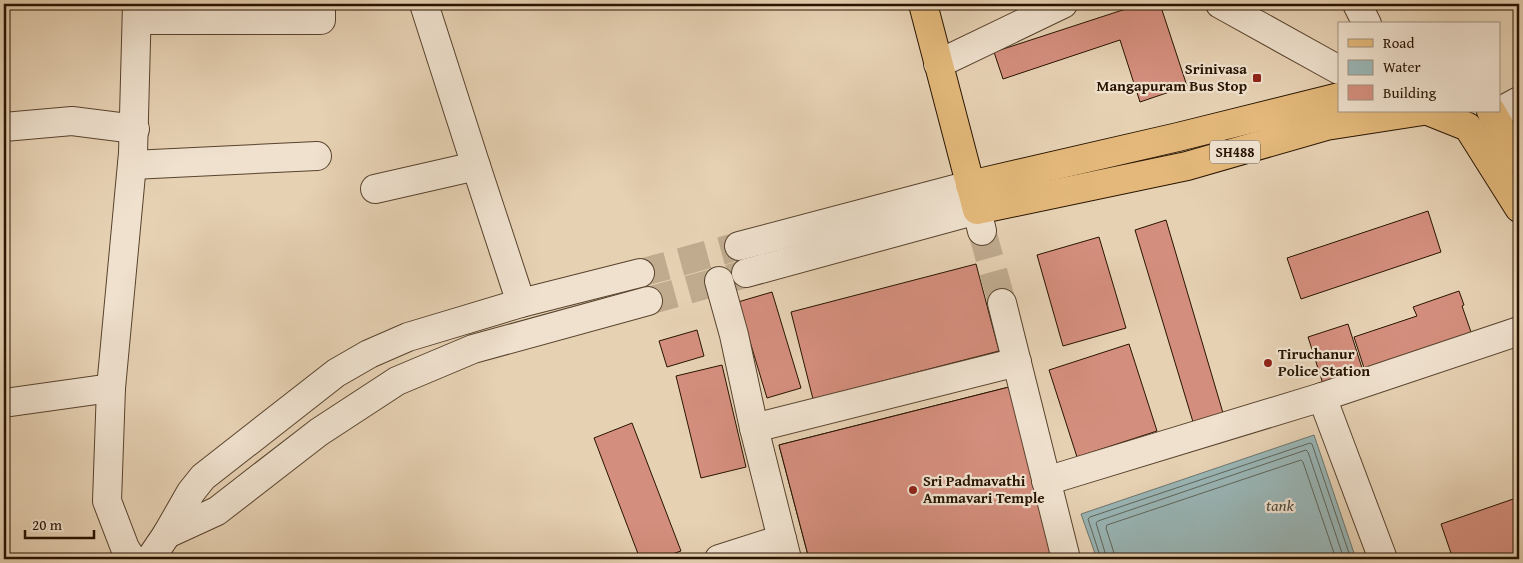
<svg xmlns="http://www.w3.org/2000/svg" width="1523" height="563" viewBox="0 0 1523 563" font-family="'Gentium Book Plus',serif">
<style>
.water{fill:#99b5b5;stroke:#6c756d}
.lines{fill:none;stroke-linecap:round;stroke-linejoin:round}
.shore{stroke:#60645a;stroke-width:1}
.building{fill:#d48e7d;stroke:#281400;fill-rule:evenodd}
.minor-tunnel{stroke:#c0ab8f;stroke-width:28;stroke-dasharray:28 14;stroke-linecap:butt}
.minor-casing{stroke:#58432d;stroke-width:30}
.major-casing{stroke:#281400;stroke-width:30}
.minor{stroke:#efe1ce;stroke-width:28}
.major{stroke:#e3b87a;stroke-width:28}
.poi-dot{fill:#8f2418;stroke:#efe1ce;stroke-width:2}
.labels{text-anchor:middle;stroke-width:4.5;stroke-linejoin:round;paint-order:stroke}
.shield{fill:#efe1ce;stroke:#64523e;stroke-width:1}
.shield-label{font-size:14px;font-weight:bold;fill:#281400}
.poi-label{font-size:15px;font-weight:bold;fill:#281400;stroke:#efe1ce;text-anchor:start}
.water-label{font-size:16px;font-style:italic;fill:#504c3f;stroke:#efe1ce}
</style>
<rect width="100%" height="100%" fill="#e6d1b3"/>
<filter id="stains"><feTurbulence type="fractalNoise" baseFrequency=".004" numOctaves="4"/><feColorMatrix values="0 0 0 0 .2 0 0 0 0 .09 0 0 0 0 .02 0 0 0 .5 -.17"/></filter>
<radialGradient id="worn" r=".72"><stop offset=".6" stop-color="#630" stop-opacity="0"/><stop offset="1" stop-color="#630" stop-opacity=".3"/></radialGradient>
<path class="water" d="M1314 435 1356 559H1097L1081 514Z"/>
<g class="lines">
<g class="shore">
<path d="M1101 559 1088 519 1090 517 1310 443 1312 444 1351 559"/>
<path d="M1107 559 1096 523 1098 521 1306 450 1308 452 1344 559"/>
<path d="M1115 559 1114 553 1106 528 1107 525 1301 460 1303 462 1336 559"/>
</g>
</g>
<g class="building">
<path d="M1141 4H1160L1187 86 1140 102 1120 40 1003 79 994 52Z"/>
<path d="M1428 211 1441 252 1301 299 1287 258Z"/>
<path d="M1166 220 1223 413 1193 422 1135 230Z"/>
<path d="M1099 237 1126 328 1063 346 1037 255Z"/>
<path d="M976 264 999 351 813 399 791 312Z"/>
<path d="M1459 291 1464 305 1462 306 1472 335 1365 371 1354 337 1417 316 1413 307Z"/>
<path d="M772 292 801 388 767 398 738 302Z"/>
<path d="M1348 324 1363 371 1323 384 1308 337Z"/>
<path d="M697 330 704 356 667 367 659 341Z"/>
<path d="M1129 344 1157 431 1077 457 1049 370Z"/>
<path d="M722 365 746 467 701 478 676 376Z"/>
<path d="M1009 387 1053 559H1040L1006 414 833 459 834 463 865 456 867 462 998 429 1009 473 1000 475 1005 498 1014 495 1025 540 955 559H809L779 445ZM871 510 875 523 828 536 825 523Z"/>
<path d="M1009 387 1053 559H809L779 445Z"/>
<path d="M632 423 681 551 658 559H640L594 438Z"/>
<path d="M1519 497V558L1514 559H1453L1441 524Z"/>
</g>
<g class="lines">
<g class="minor-tunnel">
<path d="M982 231 1002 303"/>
<path d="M640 273 739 246"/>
<path d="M648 301 742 275"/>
</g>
<g class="minor-casing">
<g id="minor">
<path d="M424 4 476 166 521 303"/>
<path d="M1220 4 1339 70"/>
<path d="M1357 4 1367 24"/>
<path d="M137 20H321V4"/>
<path d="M938 64 1063 4"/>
<path d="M1493 115 1519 101"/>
<path d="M4 127 72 121 135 129"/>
<path d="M132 165 317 156"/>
<path d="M375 189 476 166"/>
<path d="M739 246 970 185"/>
<path d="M746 273 977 210 982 231"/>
<path d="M719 281 734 335 754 428"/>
<path d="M1002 303 1066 559"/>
<path d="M1322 397 1519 331"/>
<path d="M4 403 111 388"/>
<path d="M1046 481 1322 397 1383 559"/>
<path d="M167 534 217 511 319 432 397 381 473 349 648 301"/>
<path d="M132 559 125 548 107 501 111 388 133 153 137 4"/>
<path d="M150 559 167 534 191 492 203 477 336 373 369 354 408 337 521 303 640 273"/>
<path d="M719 559 782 539"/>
<path d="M787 559 754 428 1017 362"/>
</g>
</g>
<g class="major-casing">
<g id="major">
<path d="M923 4 977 210 1187 166 1326 126 1423 111"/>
<path d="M1428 111 1468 127 1519 208"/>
<path d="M1491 111 1519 159"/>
<path d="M970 185 1178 137 1339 97"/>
</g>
</g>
<use href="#minor" class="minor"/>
<use href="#major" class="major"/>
</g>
<g class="poi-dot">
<rect x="1252" y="73" width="10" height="10" rx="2.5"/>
<circle cx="1268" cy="363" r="5"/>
<circle cx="913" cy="490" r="5"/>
</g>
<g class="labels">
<rect class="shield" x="1210" y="140.5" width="50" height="23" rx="4"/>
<g class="shield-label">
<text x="1235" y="157">SH488</text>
</g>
<g class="poi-label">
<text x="1247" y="74" text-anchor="end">Srinivasa<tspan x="1247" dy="17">Mangapuram Bus Stop</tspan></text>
<text x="1278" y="359">Tiruchanur<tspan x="1278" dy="17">Police Station</tspan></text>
<text x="923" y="486">Sri Padmavathi<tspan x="923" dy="17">Ammavari Temple</tspan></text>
</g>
<g class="water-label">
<text x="1280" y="511">tank</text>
</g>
</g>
<rect width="1523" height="563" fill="none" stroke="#e6d1b3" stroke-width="20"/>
<rect x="5" y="5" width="1513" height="553" fill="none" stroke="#281400" stroke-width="2.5"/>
<rect x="10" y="10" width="1503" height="543" fill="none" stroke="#281400"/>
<rect x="1338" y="22" width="162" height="90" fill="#efe1ce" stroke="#9f8f7c"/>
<rect x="1348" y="39" width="25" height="8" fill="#e3b87a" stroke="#9f8f7c"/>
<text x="1383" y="48" font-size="15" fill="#281400">Road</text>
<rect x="1348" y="60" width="25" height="15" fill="#99b5b5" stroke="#9f8f7c"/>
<text x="1383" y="72" font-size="15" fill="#281400">Water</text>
<rect x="1348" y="85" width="25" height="15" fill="#d48e7d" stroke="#9f8f7c"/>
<text x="1383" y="98" font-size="15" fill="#281400">Building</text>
<path d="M25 530v8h69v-8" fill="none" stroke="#281400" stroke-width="2.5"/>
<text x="32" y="530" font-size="15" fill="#281400" stroke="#efe1ce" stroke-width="4" paint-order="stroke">20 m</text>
<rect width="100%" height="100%" filter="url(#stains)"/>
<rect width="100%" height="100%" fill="url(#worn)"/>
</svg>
